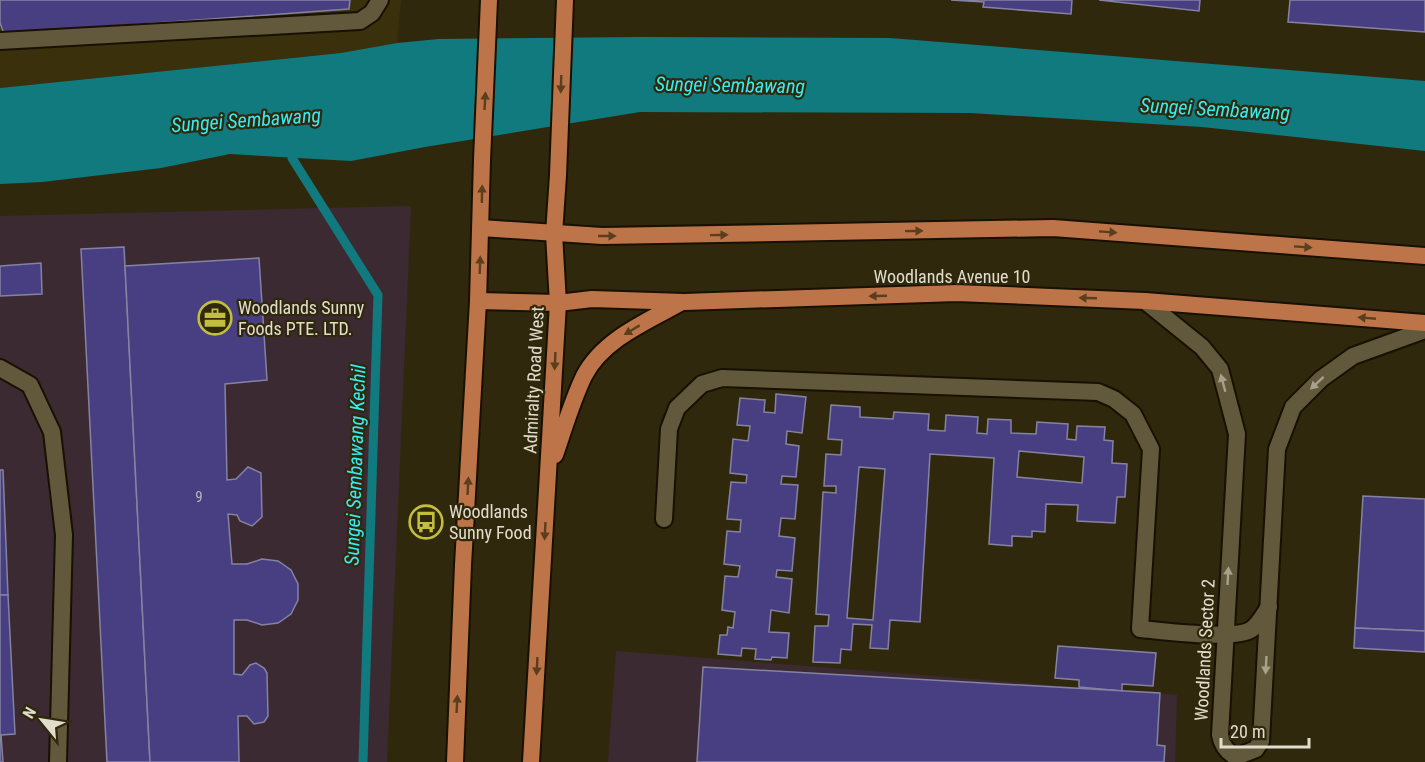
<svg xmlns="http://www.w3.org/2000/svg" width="1425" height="762" viewBox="0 0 1425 762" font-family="'Roboto Condensed',sans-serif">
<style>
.built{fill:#3b300c}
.industrial{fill:#3c2a32}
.water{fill:#117a7e}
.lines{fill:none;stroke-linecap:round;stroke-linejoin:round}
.stream{stroke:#117a7e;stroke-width:9}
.building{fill:#483f82;stroke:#8483a1;stroke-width:1.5;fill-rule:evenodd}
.service-casing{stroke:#181000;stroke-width:20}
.minor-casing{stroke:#181000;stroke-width:20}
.primary-casing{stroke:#181000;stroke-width:20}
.service{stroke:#62583c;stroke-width:16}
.minor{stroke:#62583c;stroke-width:16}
.primary{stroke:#bd7448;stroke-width:16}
.oneway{fill:#5a3f1e}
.oneway2{fill:#a8a18b}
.labels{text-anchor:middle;stroke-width:4.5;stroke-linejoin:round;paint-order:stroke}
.number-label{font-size:15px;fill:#bbb5ba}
.street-label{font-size:18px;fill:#e1dccc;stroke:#30280c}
.poi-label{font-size:18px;fill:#e1dccc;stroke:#30280c;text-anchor:start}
.water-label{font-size:20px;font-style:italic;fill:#36ecf4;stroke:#30280c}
</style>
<rect width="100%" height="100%" fill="#30280c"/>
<path class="built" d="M0 0H401L397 43 341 53 0 88Z"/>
<g class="industrial">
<path d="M411 206 387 762H0V216Z"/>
<path d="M616 651 1177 695 1175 762H608Z"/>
</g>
<path class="water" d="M642 37 890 38 1425 81V151L1202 127 970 113 640 112 425 147 351 161 230 154 161 168 42 182 0 184V88L341 53 397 43 439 39Z"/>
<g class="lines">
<path class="stream" d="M292 158 378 295 363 762"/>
</g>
<g class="building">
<path d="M0 0H350L349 9 4 34 0 23Z"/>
<path d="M951 0H1072L1071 14 983 7 984 2Z"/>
<path d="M1099 0H1200L1199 11Z"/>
<path d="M1290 0H1425V32L1288 22Z"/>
<path d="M124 247 125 266 150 762H107L81 249Z"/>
<path d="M259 258 267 380 225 384 227 480 236 479 248 467 261 473 262 517 252 526 240 521 237 515 228 514 232 564H247L262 559 278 561 291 570 298 584V600L291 614 278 623 262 625 247 620H234V674L242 675 250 665 256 663 264 668 267 673 268 716 264 722 254 724 247 716H238L239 762H150L125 266Z"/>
<path d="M41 263 42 294 0 296V266Z"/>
<path d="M776 394 806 397 802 433 787 431 786 444 799 446 796 477 782 476 781 484 798 485 795 519 781 518 779 536 795 538 792 571 777 570 776 577 792 579 789 613 771 610 769 632 789 633 787 658 772 657 771 660 755 659 756 649 742 648 741 656 718 654 720 635H727L728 627 733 628 735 612 722 610 725 576 738 577 740 566 724 564 727 531 740 532 741 520 727 519 731 482 746 483 747 475 730 473 733 439 748 441 750 426 737 425 740 398 765 400 764 412 775 413Z"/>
<path d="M831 405 860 407V417L893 419 894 412 929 414 928 430 945 431 946 415 978 417 977 433 987 434 988 419 1011 420V433L1036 434 1037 422 1068 424 1067 439 1076 440 1077 426 1105 427 1104 440 1113 441 1112 463 1127 464 1125 497H1117L1115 523 1077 521 1078 505 1046 504 1045 532 1032 531V537L1012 536V546L989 544 994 458 930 454 920 622 890 620 888 649 870 648 872 625 853 624 851 650 841 649 840 663 813 662 815 626H828L829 615 816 614 823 492 836 493V486H824L826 454 841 455 842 440 828 439ZM1019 451 1084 457 1082 483 1017 477ZM859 467 885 469 873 620 847 618Z"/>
<path d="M0 470H3L8 595H0Z"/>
<path d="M1363 496 1425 499V631L1355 628Z"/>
<path d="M0 595H8L15 734 1 735 3 762H0Z"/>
<path d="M1355 628 1425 631V652L1354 648Z"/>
<path d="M1058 646 1156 653 1153 686 1122 684V691L1079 687V680L1055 678Z"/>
<path d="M703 667 1160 693 1157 745 1165 746 1164 762H697Z"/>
</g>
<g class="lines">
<g class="service-casing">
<g id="service">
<path d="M0 41 360 21 372 13 380 0"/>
<path d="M0 368 30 385 52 432 64 535 58 762"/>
<path d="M664 519 669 429 677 408 702 384 722 378 1098 392 1114 399 1133 414 1151 449 1140 629C1163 631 1236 641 1252 629 1259 624 1264 614 1269 607"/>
</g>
</g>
<g class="minor-casing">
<path id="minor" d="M1145 301 1202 347 1220 369 1237 434 1220 735C1222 746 1227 752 1236 757L1256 749 1261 741 1277 449 1293 407 1321 379 1353 356 1425 330"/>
</g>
<g class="primary-casing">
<g id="primary">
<path d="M481 228 602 236 1053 228 1425 256"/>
<path d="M478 301 558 303 592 299 684 302 957 293 1145 301 1425 323"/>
<path d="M555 455C564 429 572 401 584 376 603 339 648 321 682 302"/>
<path d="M455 762 463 565 478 301 482 160 489 0"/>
<path d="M531 762 558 303 554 234 558 175 565 0"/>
</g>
</g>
<use href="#service" class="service"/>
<use href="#minor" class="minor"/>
<use href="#primary" class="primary"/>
</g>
<defs><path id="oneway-solid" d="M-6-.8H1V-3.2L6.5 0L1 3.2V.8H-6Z" transform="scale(1.5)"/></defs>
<g class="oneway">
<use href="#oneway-solid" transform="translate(561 84) rotate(92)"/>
<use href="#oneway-solid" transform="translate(485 101) rotate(-87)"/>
<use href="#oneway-solid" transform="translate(482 194) rotate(-89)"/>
<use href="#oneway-solid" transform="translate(914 231) rotate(-1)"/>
<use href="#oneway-solid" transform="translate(1108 232) rotate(4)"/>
<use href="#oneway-solid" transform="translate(719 235) rotate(-1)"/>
<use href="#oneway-solid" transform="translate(607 236)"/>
<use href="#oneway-solid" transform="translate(1303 247) rotate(4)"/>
<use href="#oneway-solid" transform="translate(480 265) rotate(-88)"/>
<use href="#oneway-solid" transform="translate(878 296) rotate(178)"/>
<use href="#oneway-solid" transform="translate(1088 298) rotate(-178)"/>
<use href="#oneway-solid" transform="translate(1367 318) rotate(-175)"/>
<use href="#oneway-solid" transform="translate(632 330) rotate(149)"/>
<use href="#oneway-solid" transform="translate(555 361) rotate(93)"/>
<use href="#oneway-solid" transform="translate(468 486) rotate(-87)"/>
<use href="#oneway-solid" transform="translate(545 531) rotate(93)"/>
<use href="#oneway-solid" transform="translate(537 666) rotate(93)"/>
<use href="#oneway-solid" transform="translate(457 704) rotate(-87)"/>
</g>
<g class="oneway2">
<use href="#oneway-solid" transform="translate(1223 383) rotate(-105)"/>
<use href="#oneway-solid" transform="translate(1317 383) rotate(137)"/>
<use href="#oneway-solid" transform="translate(1228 576) rotate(-87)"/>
<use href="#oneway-solid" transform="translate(1266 665) rotate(93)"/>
</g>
<defs>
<g id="office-ring" transform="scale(1.725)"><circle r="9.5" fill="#30280c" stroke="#c1be40" stroke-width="1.5"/><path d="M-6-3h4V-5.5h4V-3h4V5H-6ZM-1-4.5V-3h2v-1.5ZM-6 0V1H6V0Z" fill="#c1be40"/></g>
<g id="bus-ring" transform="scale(1.725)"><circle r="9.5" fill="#30280c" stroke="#c1be40" stroke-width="1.5"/><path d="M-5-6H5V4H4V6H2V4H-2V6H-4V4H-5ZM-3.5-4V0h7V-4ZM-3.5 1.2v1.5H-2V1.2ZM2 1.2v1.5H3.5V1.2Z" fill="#c1be40"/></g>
</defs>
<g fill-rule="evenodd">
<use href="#office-ring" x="215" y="318"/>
<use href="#bus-ring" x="426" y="522"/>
</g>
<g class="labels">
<g class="number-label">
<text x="199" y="502">9</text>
</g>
<g class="street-label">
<text x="952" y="283">Woodlands Avenue 10</text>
<text transform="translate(534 380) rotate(-87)" y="6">Admiralty Road West</text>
<text transform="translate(1205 650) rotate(-87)" y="6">Woodlands Sector 2</text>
</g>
<g class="poi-label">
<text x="238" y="314">Woodlands Sunny<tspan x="238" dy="21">Foods PTE. LTD.</tspan></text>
<text x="449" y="518">Woodlands<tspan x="449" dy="21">Sunny Food</tspan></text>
</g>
<g class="water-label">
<text transform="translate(730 85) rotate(1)" y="7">Sungei Sembawang</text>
<text transform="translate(1215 109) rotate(3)" y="7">Sungei Sembawang</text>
<text transform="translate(246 120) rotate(-4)" y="7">Sungei Sembawang</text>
<text transform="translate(355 465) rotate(-88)" y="7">Sungei Sembawang Kechil</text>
</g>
</g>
<g transform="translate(42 720) rotate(300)" stroke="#30280c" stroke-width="4.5" paint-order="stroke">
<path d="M0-4.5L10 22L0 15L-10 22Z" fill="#e1dccc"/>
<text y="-9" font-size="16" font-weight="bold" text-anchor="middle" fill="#e1dccc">N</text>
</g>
<path d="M1221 738v9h88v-9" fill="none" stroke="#e1dccc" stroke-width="3"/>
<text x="1230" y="738" font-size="18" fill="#e1dccc" stroke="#30280c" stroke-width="4.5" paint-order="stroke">20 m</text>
</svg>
